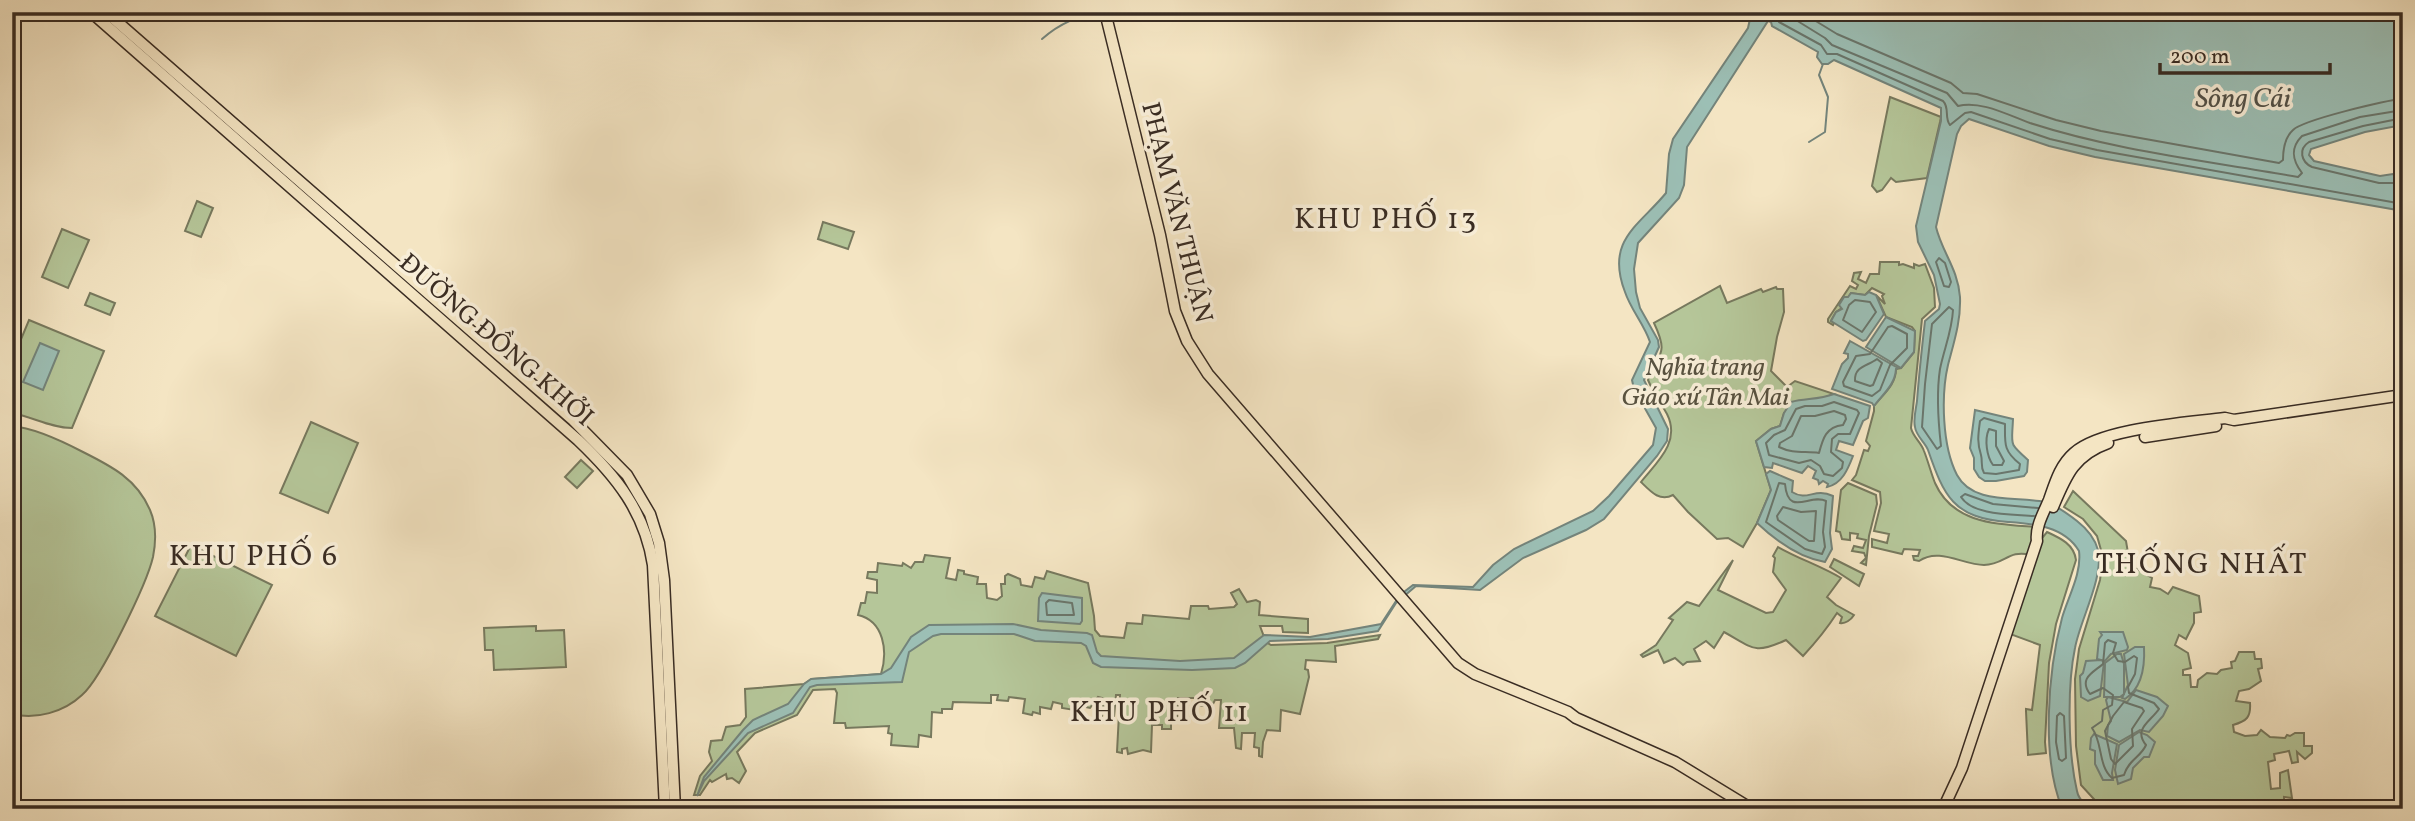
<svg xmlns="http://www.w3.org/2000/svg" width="2415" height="821" viewBox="0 0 2415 821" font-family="Vollkorn,serif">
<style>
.green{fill:#b5c699;stroke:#77795e;stroke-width:2}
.water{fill:#9cbfb5;stroke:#74847b;stroke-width:2}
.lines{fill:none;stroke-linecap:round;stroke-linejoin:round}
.shore{stroke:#6a766c;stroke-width:2}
.stream{stroke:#74847b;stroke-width:2}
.major-casing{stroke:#392c23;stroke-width:13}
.major{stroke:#f4e5c3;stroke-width:10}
.labels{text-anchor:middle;stroke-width:7;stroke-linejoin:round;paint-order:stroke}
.street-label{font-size:26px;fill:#392c23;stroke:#f8eed8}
.park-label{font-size:26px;font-style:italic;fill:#585240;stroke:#f8eed8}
.water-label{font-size:28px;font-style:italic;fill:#525148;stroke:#f8eed8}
.quarter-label{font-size:30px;letter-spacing:2px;fill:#392c23;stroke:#f8eed8}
</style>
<rect width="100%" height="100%" fill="#f4e5c3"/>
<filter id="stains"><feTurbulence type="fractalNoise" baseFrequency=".00286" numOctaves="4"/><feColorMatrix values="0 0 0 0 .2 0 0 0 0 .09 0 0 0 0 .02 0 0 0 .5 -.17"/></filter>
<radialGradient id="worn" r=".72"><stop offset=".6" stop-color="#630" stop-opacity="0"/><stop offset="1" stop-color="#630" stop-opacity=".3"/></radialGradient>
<g class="green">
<path d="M1890 97 1941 117 1940 122 1927 178 1896 182 1891 178 1882 190 1877 192 1872 186Z"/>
<path d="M197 201 213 208 201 237 185 231Z"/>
<path d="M823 222 854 232 848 249 818 239Z"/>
<path d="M62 229 89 240 68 288 42 277Z"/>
<path d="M1880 262H1899V265L1903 264 1914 268V264L1919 266 1925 264 1934 288 1935 307 1922 319 1911 428C1913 437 1921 442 1924 451 1928 461 1931 473 1935 483 1953 524 1997 524 2035 527L2031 555C2008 549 2005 565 1984 565 1963 565 1939 547 1919 561L1914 560 1913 556H1918L1920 550 1904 549 1902 554 1872 547V539L1887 543 1889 534 1874 531 1881 503 1880 492 1852 480 1856 475 1864 450 1868 451 1870 446 1866 441 1874 411V406C1883 394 1896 385 1896 369L1901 368 1914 352 1915 331 1912 327 1886 317 1876 295 1885 304 1882 296 1884 294 1872 288 1865 295 1851 293 1842 308 1836 312 1831 321 1834 323 1833 325 1828 322V319L1850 286 1856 289 1858 285 1852 281 1854 273 1861 272 1858 279 1866 283 1870 274H1879Z"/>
<path d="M1720 286 1727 303 1761 289 1763 292 1776 287 1777 289H1783L1784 312 1777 337 1771 371 1787 387 1795 381 1834 394 1784 413 1780 426 1771 429 1756 441 1771 490 1757 523 1743 547 1728 538 1717 539 1688 512 1673 495C1660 502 1651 492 1641 482 1657 462 1681 442 1667 414 1661 403 1653 392 1648 380 1659 352 1669 355 1654 323Z"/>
<path d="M90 293 115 303 110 315 85 305Z"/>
<path d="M29 320 104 351 72 428C51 428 33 417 12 413V378L17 357 14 356Z"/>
<path d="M311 422 358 443 328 513 280 493Z"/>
<path d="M12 426C35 428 62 441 83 452 111 466 137 479 150 510 156 524 156 542 153 557 147 583 101 679 82 695 64 712 36 720 12 714Z"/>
<path d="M581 460 593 471 577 488 565 477Z"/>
<path d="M1848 483 1876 495 1877 504 1869 536 1866 565 1861 563 1866 558 1864 553 1852 551 1854 546 1863 548 1866 540 1857 538 1858 534 1850 533V540L1842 539 1840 532 1836 531 1841 490Z"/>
<path d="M2073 491 2126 541 2130 565 2152 578 2150 587 2160 589 2168 594 2173 587 2199 596 2201 612 2194 613V623L2186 639 2179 635 2175 645 2188 653 2191 668 2183 670V675H2190L2191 687H2197L2198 680 2207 673 2217 674 2221 670 2232 668 2231 662 2235 661 2239 652H2254L2255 659H2261L2262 668 2258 669 2261 681 2249 689 2239 691 2236 701 2250 703C2251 717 2247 721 2233 725L2234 732 2245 736 2257 735 2261 730 2270 737 2285 738 2287 735 2290 736 2295 733H2304V746H2312V753L2305 759 2297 752 2298 762 2292 763 2289 751 2274 754 2275 760 2268 762 2271 789 2280 788V773L2288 770 2292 798 2284 797V809H2103L2081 785 2076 746 2075 679 2079 649 2100 580 2103 557 2097 536 2083 519 2064 507Z"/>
<path d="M2047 532C2060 538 2074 544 2076 560L2056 624 2049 663 2045 742 2046 753 2028 755 2026 711V709L2032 710 2040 645 2010 634 2038 543Z"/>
<path d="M191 545 272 585 236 656 155 616Z"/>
<path d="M1778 547C1799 559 1821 566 1841 578L1827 597 1836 605 1854 615C1851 620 1845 624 1840 623L1842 617 1837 613C1828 627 1816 642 1803 656L1786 640C1754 655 1753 648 1724 632L1714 648 1706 641 1694 649 1700 661 1687 662 1683 665 1675 658 1664 663 1658 650 1643 657 1641 655 1656 645 1673 620 1669 618 1687 602 1699 606 1733 560 1718 590 1766 613 1773 612 1786 590 1773 572 1775 558 1773 556Z"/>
<path d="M925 555 950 558 946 578 956 580 958 570 964 571V574L978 577 977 584H986L987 598 997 600 1002 596 1001 584H1005V576L1008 574 1020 579 1021 585 1032 587 1035 577 1044 579 1047 571 1088 583 1094 616 1095 630 1100 636 1124 638 1127 623 1142 624 1143 615 1189 619 1191 606H1208L1209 609 1234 607 1237 604 1231 593 1239 589 1247 602 1256 600 1260 602 1259 615 1308 619V633L1283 632 1282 626H1260L1266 642 1271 645 1327 643 1380 635 1378 639 1335 646 1336 662 1306 660 1305 669 1308 670 1309 677 1300 714 1281 710 1280 731 1267 730 1263 742 1262 757 1259 756V748L1254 747 1255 733H1242L1241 749 1236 748 1234 728H1219L1221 700H1215L1213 704 1205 706 1196 705 1197 698H1178L1177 722H1171V729H1162V725H1152L1151 752 1143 750 1128 754 1127 748 1122 749V753L1117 752 1120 695H1116L1114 717H1107V707L1103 706 1102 717 1099 716 1102 698 1098 697 1090 708 1076 705 1074 710 1062 708V704L1053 702 1051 709 1040 707V714L1033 712 1032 715 1023 713 1025 699 1009 697 1008 701 997 700 998 695H991V703L953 702 952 709H942V713L932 712 931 737 919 735 918 747 891 745 892 734 888 733 889 726 846 728 845 723H834L837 693 835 689 813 690 797 715 755 733 737 752 746 771 739 783 732 778 727 779 726 774 712 782 710 780 700 795H694L700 776 712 761 709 752 711 741 722 740 726 727 740 725 746 717 745 689 804 684 812 679 881 674C888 651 884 621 858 615L861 603H865L867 592 877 593V580L867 578 868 572H877L878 563 902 566 903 563 911 568 915 562H923Z"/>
<path d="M1834 559 1864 574 1859 586 1830 567Z"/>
<path d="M536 626V631L564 630 566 667 494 670 493 650H485L484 628Z"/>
</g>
<g class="water">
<path d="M1749 12H2403V125L2365 132 2311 149 2309 155 2314 161 2380 176 2393 174 2403 177V211L2095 157 2049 146 1969 119 1961 126 1957 134 1936 227C1942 252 1958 269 1960 297 1961 321 1954 342 1948 365 1941 395 1942 446 1957 475 1973 505 2017 496 2045 502 2056 505 2068 514 2077 521 2086 528 2095 539 2098 550 2104 578 2080 620 2075 648 2067 686 2068 753 2077 791 2078 798 2083 803 2088 809L2062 808C2041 757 2048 671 2062 618 2068 597 2082 573 2079 551 2064 526 2034 524 2008 522 1953 518 1944 496 1928 450 1925 442 1916 436 1915 427 1913 419 1916 409 1917 401 1919 374 1922 347 1925 321L1939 309 1940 304 1934 275 1918 242 1916 226 1941 121V108L1834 60 1828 64H1822L1817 57 1818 52 1772 26 1771 22 1768 21 1687 147 1684 185 1679 198 1638 243 1634 269 1636 292 1640 308 1658 340 1659 347 1644 380 1668 429 1667 441 1657 456 1604 519 1586 530 1523 558 1480 590 1416 586 1396 603 1378 631 1328 639 1270 641 1245 663 1235 668 1192 670 1101 667 1093 663 1086 646 1081 643 1035 641 1014 634H941L933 636 909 652 902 682 817 685 810 687 793 713 748 733 704 781 697 796 704 777 743 730 753 720 788 704 804 684 811 679 881 674 891 668 911 637 929 625 1013 624 1041 630 1087 633 1092 635 1097 652 1101 656 1180 661 1234 658 1264 635 1310 637 1381 624 1400 595 1413 585 1473 587 1493 565 1514 549 1593 511 1609 496 1653 445 1656 428 1634 389 1632 380 1650 342C1644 324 1631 310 1625 292 1605 240 1639 226 1666 193L1669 154 1673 139 1748 28 1751 14Z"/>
<path d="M1869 292 1876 295 1884 314 1866 340 1863 341 1831 321 1836 312 1842 309 1839 305 1844 297H1848L1851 293 1865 295Z"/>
<path d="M1886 317 1915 331 1914 352 1901 368 1866 347Z"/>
<path d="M1850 341 1898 368 1896 369C1895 385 1883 394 1874 406L1872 403 1832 389 1842 364 1848 358V354L1844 353Z"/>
<path d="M40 343 59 351 43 390 23 382Z"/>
<path d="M1834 394 1870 406 1868 418 1863 421 1853 445 1839 441 1836 450 1853 456C1848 469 1842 484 1827 487L1828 484 1823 481 1819 484 1818 480 1813 478 1816 471 1808 466 1802 473 1773 463 1772 468 1764 467 1756 441 1771 429 1780 426 1784 413 1791 402C1806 398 1818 400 1834 394Z"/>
<path d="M1975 410 2013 419C2012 446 2008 442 2028 460L2027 472 2024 476 1996 481H1985L1979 477 1974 469V458L1970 448Z"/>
<path d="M1770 471 1793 481 1792 492C1808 502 1814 487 1833 496L1830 533 1832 549 1825 562C1800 558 1775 540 1757 523L1771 490 1766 474Z"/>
<path d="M1042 593 1082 598V621L1080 624 1038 621 1039 598Z"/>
<path d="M2100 632H2123L2128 647 2127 650 2111 654 2105 661 2097 659 2099 639 2102 635Z"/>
<path d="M2135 647H2144C2145 666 2142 688 2125 699L2122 698 2128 685 2124 654Z"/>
<path d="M2117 654H2121L2124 664V694L2120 697H2104L2105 663Z"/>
<path d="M2101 660 2104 662 2100 696 2088 701 2081 697 2080 676 2083 673 2086 661Z"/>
<path d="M2136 690 2157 697 2168 706 2163 716 2149 732 2140 730 2119 742 2107 736 2108 725 2111 721 2106 700 2108 697 2127 702Z"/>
<path d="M2139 732 2147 735 2155 742 2149 757H2144L2133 768 2131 779 2118 784 2115 770 2119 745Z"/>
<path d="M2094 734 2117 744 2112 773 2113 780H2103L2095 764V751L2090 749 2091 738Z"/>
</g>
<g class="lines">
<g class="shore">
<path d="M1758 12 1761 16C1770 14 1774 14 1779 22L1821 45 1827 54H1837L1943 101C1950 108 1944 118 1950 125L1965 113 1971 112 2050 139 2097 150 2403 204"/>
<path d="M1783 12 1825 38 1832 45 1947 93 1958 106C1980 100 2008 115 2030 123 2116 151 2209 161 2298 177L2302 173C2292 160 2290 148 2302 136L2360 117 2403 110"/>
<path d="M1801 12 1837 34 1951 83 1963 93 1977 94 2056 120 2101 131 2279 163 2283 160C2283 150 2284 138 2293 130 2303 120 2386 100 2403 99"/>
<path d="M2403 118 2363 126 2309 142C2298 149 2301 162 2312 167L2379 183H2403"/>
<path d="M1939 258 1945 263 1951 282 1949 287 1944 286 1936 262Z"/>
<path d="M1855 300 1870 302 1876 312 1862 332 1843 320 1849 305Z"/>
<path d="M1949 307 1953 310C1952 331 1944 349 1940 369 1936 395 1938 420 1941 446L1937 449 1922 427 1925 384 1932 324Z"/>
<path d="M1892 326 1907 334V348L1890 365 1880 390 1872 396 1844 386 1843 382 1856 356 1870 354 1888 327Z"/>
<path d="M1877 359 1882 363 1873 385 1870 386 1855 381C1854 366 1868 366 1877 359Z"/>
<path d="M1834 402 1857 410 1859 413 1850 434H1838L1832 439 1831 452 1843 462 1842 468 1833 476 1824 474 1820 466 1811 460 1799 463 1769 455 1766 443 1774 435 1785 430 1796 409 1805 406H1822Z"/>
<path d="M1834 411 1845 415 1846 419 1843 425C1826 427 1823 438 1819 453 1805 451 1793 454 1779 447L1780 443 1792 436 1801 416H1815Z"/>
<path d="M1984 418 2005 424C2005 443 2003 451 2020 464L2019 470 1996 474 1984 473C1980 466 1983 462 1981 455 1977 442 1978 436 1980 421Z"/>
<path d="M1989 429 1996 431V446L2004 461 2002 465H1993C1987 457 1984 440 1989 429Z"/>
<path d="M1779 483 1785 484C1788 518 1810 493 1826 501L1823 532 1825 547 1822 554 1805 549 1766 522Z"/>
<path d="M1783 507 1801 512 1816 511 1814 541H1809L1778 520 1777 516Z"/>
<path d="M2034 516C2014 514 1973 516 1961 497L1965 494 1993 504 2038 508"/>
<path d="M1049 600 1072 603 1074 615H1047L1046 603Z"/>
<path d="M2108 640 2116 643 2113 653 2118 661 2125 662 2134 656 2137 658 2135 674 2128 687 2129 693 2154 703 2159 709C2150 722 2133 729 2146 745 2141 757 2129 759 2124 775L2112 778C2098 766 2103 743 2092 728L2102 721 2103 710 2112 705 2113 695 2103 688 2090 694C2078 678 2094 672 2103 664L2105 643Z"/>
<path d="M2124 702 2142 708 2144 711 2132 729 2133 746 2115 764 2111 759 2105 731 2113 716Z"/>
<path d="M2060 713 2064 716 2066 758 2062 761 2059 759 2056 742 2057 716Z"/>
</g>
<g class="stream">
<path d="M1042 39C1059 24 1078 15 1101 13"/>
<path d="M1809 142 1825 132 1828 97 1819 75 1823 64"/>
</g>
<g class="major-casing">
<g id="major">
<path d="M91 12 578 440C616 476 645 512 653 565L665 809"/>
<path d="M106 12 573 420 627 475 650 514 659 543 664 580 675 809"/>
<path d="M1105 12 1160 235 1175 311 1187 341 1208 374 1458 663 1475 674 1568 712 1576 718 1675 762 1752 809"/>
<path d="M2145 437 2216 426"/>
<path d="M2053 507C2066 476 2074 455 2108 443"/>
<path d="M1943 809 1962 768 2037 541C2035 527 2044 512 2049 500 2055 483 2060 465 2074 453 2102 428 2187 423 2225 418L2234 420 2403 395"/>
</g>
</g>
<use href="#major" class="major"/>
</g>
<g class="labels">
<g class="street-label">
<text transform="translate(1178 212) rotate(76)" y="9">PHẠM VĂN THUẬN</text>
<text transform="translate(497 339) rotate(41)" y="9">ĐƯỜNG ĐỒNG KHỞI</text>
</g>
<g class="park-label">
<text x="1705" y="375">Nghĩa trang<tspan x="1705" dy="30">Giáo xứ Tân Mai</tspan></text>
</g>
<g class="water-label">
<text x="2243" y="107">Sông Cái</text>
</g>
<g class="quarter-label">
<text x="1386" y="228">KHU PHỐ 13</text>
<text x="254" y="565">KHU PHỐ 6</text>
<text x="2202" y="573">THỐNG NHẤT</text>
<text x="1160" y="721">KHU PHỐ 11</text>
</g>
</g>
<rect width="2415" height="821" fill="none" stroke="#f4e5c3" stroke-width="42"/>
<rect x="14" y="14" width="2387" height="793" fill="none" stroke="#392c23" stroke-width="3.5"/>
<rect x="21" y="21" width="2373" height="779" fill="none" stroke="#392c23" stroke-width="2"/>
<path d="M2160 63v10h170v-10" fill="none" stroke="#392c23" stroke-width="3.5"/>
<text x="2170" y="63" font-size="21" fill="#392c23" stroke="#f8eed8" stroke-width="5" paint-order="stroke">200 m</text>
<rect width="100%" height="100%" filter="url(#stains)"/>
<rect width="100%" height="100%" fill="url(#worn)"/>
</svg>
